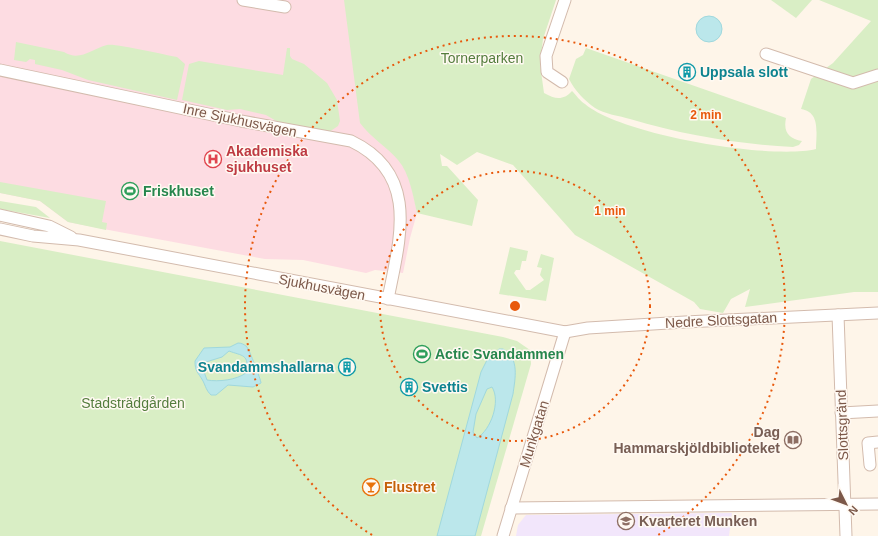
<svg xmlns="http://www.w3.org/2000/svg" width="878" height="536" viewBox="0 0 878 536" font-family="Arial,sans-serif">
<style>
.education{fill:#f2e6fb}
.medical{fill:#fddce2}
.green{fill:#d9eec5}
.water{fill:#bbe7eb;stroke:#a0d8dd;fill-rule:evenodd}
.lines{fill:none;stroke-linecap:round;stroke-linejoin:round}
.minor-casing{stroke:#d3bbad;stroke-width:13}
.minor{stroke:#fff;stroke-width:11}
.ring{fill:none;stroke:#e8590c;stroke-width:2;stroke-dasharray:2 4}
.labels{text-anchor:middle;stroke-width:3;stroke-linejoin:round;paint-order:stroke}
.park-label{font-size:14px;fill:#547d3d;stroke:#fff9f2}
.culture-label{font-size:14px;font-weight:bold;fill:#0d838f;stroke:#fff9f2;text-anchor:start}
.street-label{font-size:14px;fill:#7c5849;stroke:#fff9f2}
.health-label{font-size:14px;font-weight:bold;fill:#be3a42;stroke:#fff9f2;text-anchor:start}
.leisure-label{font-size:14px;font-weight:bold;fill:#27864d;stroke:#fff9f2;text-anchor:start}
.education-label{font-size:14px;font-weight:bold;fill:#785e54;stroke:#fff9f2;text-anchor:end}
.food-label{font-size:14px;font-weight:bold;fill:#c56008;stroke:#fff9f2;text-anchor:start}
.centre{fill:#e8590c;stroke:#fff9f2;stroke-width:2}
.ring-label{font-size:12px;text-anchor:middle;font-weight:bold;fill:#e8590c;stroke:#fff9f2;stroke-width:3;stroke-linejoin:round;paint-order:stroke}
</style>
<rect width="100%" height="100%" fill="#fef5e9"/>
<path class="education" d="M732 513 729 536H516L518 525 526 515Z"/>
<path class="medical" d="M0 0H376L417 213 410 238 403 273 375 270 366 273 303 260 265 259 114 231 68 222 40 201 0 193Z"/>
<g class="green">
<path d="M344 0H556L543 39 540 64 544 93C555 99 563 101 572 91 576 95 580 101 585 104 621 135 771 160 816 149 816 134 821 112 801 109L811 79 833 63 871 21 819 0H878V292H854L745 307 750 289 731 299 723 313 700 309 694 302 575 235 513 165 477 152 457 165 440 154 442 166H447L478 200 472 226 417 213C413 196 410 174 398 160 387 147 371 138 360 123Z"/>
<path d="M771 0H812L796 18Z"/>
<path d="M16 42 64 52C80 62 91 49 107 45 115 43 165 55 177 57L185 64 177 100 88 80 62 70 35 64V60L30 59 26 62 14 60Z"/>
<path d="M287 48H290V56L292 59 304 64 327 83 337 100 340 121 338 126 329 132 278 122 266 115 240 109 227 110 182 100 189 64 199 61 283 75Z"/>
<path d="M586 48 786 118C783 132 789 139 802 141L799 145 793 147C737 144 684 135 630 119 620 116 604 114 595 108 584 100 575 91 569 79L576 59 583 55Z"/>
<path d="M0 182 106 201 102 222 107 223 106 230 68 222 40 201 0 193Z"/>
<path d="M0 201 36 207 50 218 0 209Z"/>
<path d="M0 241 503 337 517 341 530 350 531 364 481 536H0Z"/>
<path d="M510 247 528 251 526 261H522L520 270H516L514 273 526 290H530L544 280 540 275 542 268 537 267 541 254 554 258 546 301 499 294Z"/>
</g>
<g class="water">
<circle cx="709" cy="29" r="13"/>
<path d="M238 343C241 343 244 344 247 347 249 349 261 380 261 383L253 387 228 385 216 395H211C206 390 206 387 203 381 198 372 195 372 195 361L204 348 230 347ZM229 351C242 356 250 354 246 373 236 380 219 382 207 380L203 369 206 362 222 357Z"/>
<path d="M499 349H503C520 358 515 379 513 394L475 536H437L481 372 487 360ZM492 387C501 401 491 430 477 438L473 432 476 414 487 389Z"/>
</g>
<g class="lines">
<g class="minor-casing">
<g id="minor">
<path d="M243 0 285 7"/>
<path d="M766 54 853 83 878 75"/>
<path d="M0 70 241 121 351 141C420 174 400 238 388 299"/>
<path d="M562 82 547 72 546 56 565 0"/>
<path d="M0 215 49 226 71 237"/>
<path d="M0 229 33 236 79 240 565 332 588 328 685 322 878 313"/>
<path d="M838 315 846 536"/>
<path d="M841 413 878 411"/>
<path d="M870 465 868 443 878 442"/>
<path d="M511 508 878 504"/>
<path d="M503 536 565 332"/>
</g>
</g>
<use href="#minor" class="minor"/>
</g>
<g class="ring">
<circle cx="515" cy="306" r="135"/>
<path d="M372 535A270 270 0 1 1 658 535"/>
</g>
<defs>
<g id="building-ring" transform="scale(0.9)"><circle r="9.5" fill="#fff9f2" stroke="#0f9aa8" stroke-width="1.5"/><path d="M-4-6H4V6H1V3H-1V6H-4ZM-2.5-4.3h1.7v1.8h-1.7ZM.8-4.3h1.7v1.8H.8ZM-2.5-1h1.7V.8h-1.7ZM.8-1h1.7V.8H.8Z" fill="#0f9aa8"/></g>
<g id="hospital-ring" transform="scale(0.9)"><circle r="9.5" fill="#fff9f2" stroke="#e0444e" stroke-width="1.5"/><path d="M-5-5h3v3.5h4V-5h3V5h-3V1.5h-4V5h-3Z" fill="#e0444e"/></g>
<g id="stadium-ring" transform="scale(0.9)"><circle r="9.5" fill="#fff9f2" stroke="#2e9e5b" stroke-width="1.5"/><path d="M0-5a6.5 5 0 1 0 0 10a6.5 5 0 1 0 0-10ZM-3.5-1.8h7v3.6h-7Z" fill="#2e9e5b"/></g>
<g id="library-ring" transform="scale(0.9)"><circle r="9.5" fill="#fff9f2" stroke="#8d6e63" stroke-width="1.5"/><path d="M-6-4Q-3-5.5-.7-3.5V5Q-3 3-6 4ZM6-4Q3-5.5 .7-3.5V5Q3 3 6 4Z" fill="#8d6e63"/></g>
<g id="bar-ring" transform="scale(0.9)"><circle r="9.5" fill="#fff9f2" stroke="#e8710a" stroke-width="1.5"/><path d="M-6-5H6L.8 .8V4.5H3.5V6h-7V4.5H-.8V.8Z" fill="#e8710a"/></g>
<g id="university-ring" transform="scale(0.9)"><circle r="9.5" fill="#fff9f2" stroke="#8d6e63" stroke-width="1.5"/><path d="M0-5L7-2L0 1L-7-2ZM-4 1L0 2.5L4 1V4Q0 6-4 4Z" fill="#8d6e63"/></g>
</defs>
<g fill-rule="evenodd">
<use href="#building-ring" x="687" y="72"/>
<use href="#hospital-ring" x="213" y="159"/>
<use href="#stadium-ring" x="130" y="191"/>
<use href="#stadium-ring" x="422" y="354"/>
<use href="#building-ring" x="347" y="367"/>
<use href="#building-ring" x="409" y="387"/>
<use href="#library-ring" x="793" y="440"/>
<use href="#bar-ring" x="371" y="487"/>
<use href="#university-ring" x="626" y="521"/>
</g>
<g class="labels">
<g class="park-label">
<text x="482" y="63">Tornerparken</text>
<text x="133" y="408">Stadsträdgården</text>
</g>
<g class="culture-label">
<text x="700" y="77">Uppsala slott</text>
<text x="334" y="372" text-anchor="end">Svandammshallarna</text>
<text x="422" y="392">Svettis</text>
</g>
<g class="street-label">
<text transform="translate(240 120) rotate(12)" y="5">Inre Sjukhusvägen</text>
<text transform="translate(322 287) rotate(11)" y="5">Sjukhusvägen</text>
<text transform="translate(721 320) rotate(-3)" y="5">Nedre Slottsgatan</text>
<text transform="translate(842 425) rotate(-92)" y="5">Slottsgränd</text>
<text transform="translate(534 434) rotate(-73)" y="5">Munkgatan</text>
</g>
<g class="health-label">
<text x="226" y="156">Akademiska<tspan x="226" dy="16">sjukhuset</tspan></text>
</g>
<g class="leisure-label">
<text x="143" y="196">Friskhuset</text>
<text x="435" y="359">Actic Svandammen</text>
</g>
<g class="education-label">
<text x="780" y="437">Dag<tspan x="780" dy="16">Hammarskjöldbiblioteket</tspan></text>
<text x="639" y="526" text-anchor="start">Kvarteret Munken</text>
</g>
<g class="food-label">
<text x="384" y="492">Flustret</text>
</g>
</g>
<circle cx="515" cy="306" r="6" class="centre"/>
<g class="ring-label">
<text x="706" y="119">2 min</text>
<text x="610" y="215">1 min</text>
</g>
<g transform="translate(846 504) rotate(132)" stroke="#fff9f2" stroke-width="3" paint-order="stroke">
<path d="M0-3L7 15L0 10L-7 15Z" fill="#7c5849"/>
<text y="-6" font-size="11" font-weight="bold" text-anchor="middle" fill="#7c5849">N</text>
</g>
</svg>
